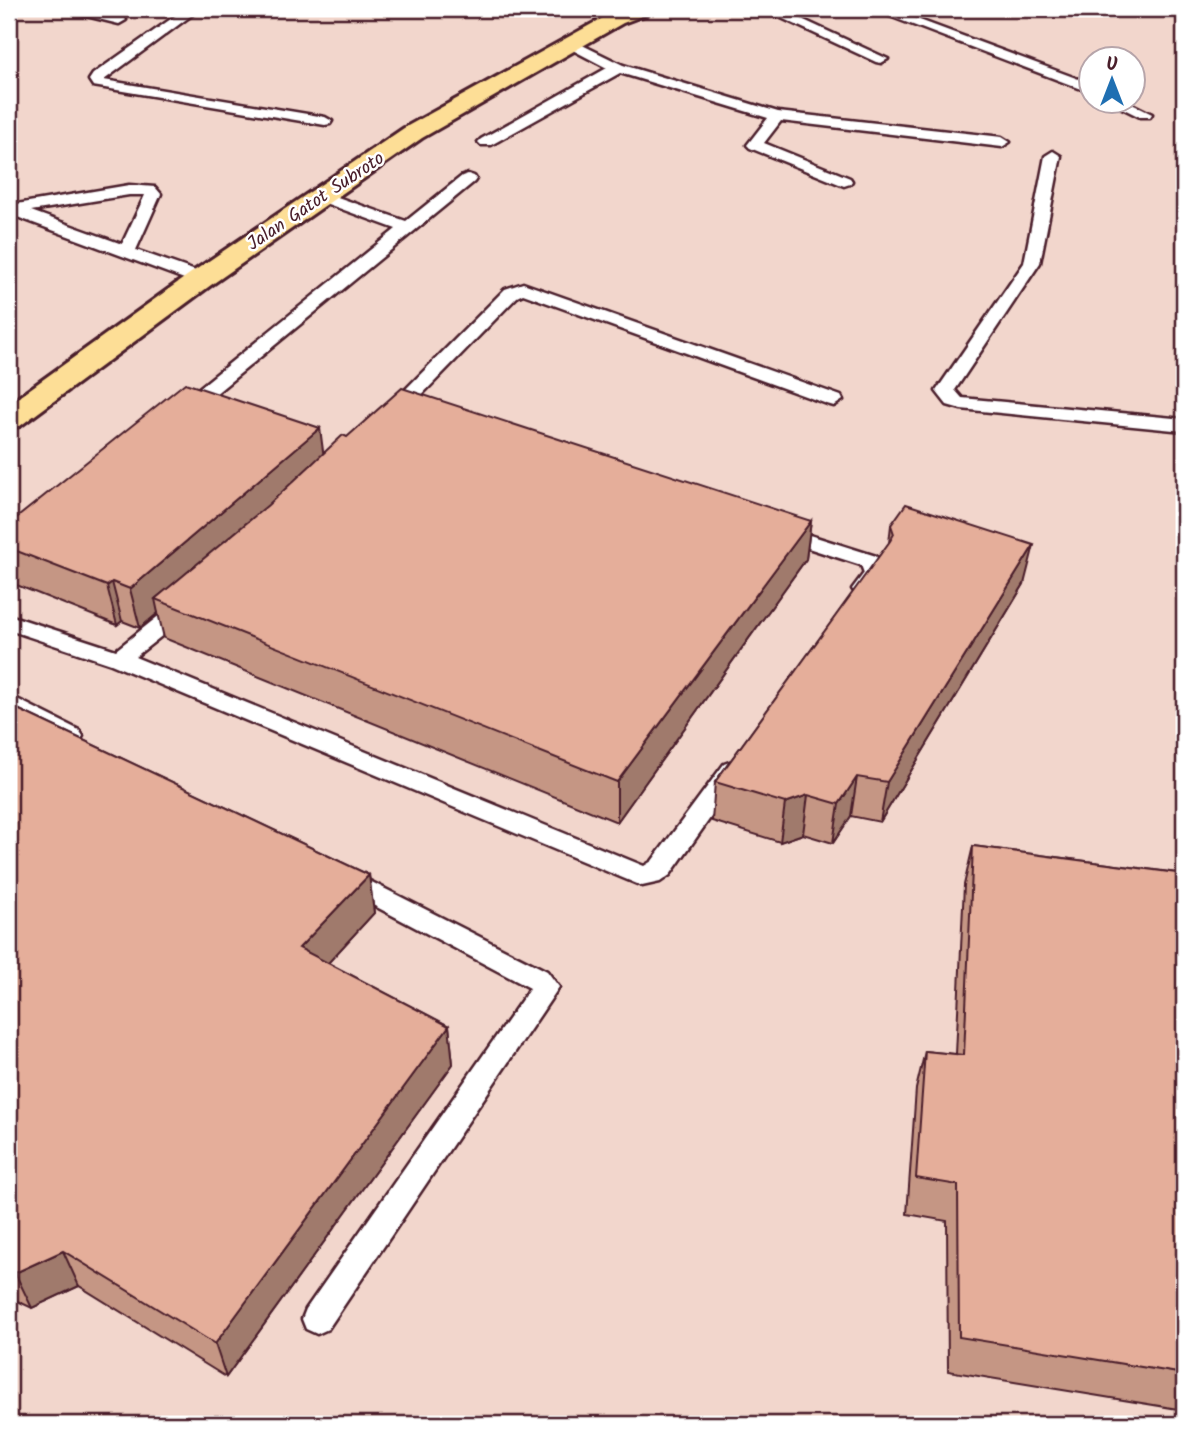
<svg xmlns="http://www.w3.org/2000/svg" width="1193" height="1433" viewBox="0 0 1193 1433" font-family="Kalam,sans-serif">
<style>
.built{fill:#f2d6cc;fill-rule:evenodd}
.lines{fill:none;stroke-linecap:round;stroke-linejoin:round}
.lane-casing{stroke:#4a1f2b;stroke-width:5}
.highway-casing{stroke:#4a1f2b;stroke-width:6}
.lane{fill:#fff;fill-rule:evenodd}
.highway{fill:#fdde96;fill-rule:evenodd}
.wall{fill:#c59684;stroke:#4a1f2b;stroke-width:2}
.shaded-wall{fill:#a07a6c;stroke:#4a1f2b;stroke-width:2}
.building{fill:#e5ae9a;stroke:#4a1f2b;stroke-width:2}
.labels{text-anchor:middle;stroke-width:5;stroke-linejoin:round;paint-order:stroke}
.far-street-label{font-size:19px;fill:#4a1f2b;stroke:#fff}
</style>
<rect width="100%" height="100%" fill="#f7e7e1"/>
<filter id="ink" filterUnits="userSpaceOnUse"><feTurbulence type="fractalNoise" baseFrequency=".0143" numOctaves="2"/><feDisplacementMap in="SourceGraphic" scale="14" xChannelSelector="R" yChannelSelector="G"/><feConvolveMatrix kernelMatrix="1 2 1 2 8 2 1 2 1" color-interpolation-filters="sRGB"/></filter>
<g filter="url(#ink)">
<path class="built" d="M9 9H1184V1424H9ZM1092 60H1134V102H1092Z"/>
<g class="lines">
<g class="lane-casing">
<g id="lane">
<path d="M68 9H90L124 17 126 20 119 24 70 12Z"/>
<path d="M185 9H200L104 80 325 117 332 121 330 124 325 125 93 86 89 80 93 74Z"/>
<path d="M762 9H780L888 59 881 63 876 62Z"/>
<path d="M871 9H890L1092 84V93Z"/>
<path d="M570 39 623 65 778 112 1002 137 1010 142 1002 147 781 121 764 143 850 178 852 181 850 184 844 186 750 148 747 145 768 118 620 73 491 145H481L478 142 481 139 607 68 565 46V40Z"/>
<path d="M1110 102H1128L1152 114 1150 117H1140Z"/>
<path d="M1053 151 1061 156 1040 263 955 390 962 398 1184 419V431L961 409 947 405 936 391 1024 263 1045 156Z"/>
<path d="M468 174 474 176 476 179 474 182 192 413H178L176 409 178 405 396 229 314 199 312 196 314 193H326L406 221 462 176Z"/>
<path d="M129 185 155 187 161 194 136 250 207 275 209 279 207 283H195L9 214 11 205ZM129 195H145L122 244 31 211Z"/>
<path d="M523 283 841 396 843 400 834 406 827 404 523 294 517 297 404 413H390L388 409 390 405 505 289Z"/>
<path d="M781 526 876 556 885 573 870 594H856L852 589 864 573 861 565 774 537 771 532 774 527Z"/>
<path d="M184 600 192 602 195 607 192 612 135 657 644 866 652 861 724 764 732 761 740 764 744 770 670 875 660 882 642 886 111 664 9 630V615L116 650 176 602Z"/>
<path d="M9 695 79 730 83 736 79 742 71 744 63 742 9 713Z"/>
<path d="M344 868 547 971 559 987 328 1329 317 1334 306 1329 302 1319 306 1309 530 988 335 885 332 878 335 871Z"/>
</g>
</g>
<g class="highway-casing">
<path id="highway" d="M619 9H650L647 14 623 23 422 138 211 285 20 426 9 428V404L191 273 404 128Z"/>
</g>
<use href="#lane" class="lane"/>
<use href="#highway" class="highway"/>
</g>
<g class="wall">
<path d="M347 437 811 521 806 559 617 822 164 638 158 613 140 628 122 621 117 625 9 582V524L324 453Z"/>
<path d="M891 525 1024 584 880 822 851 816 833 843 803 834 780 842 712 821 715 782 889 543Z"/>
<path d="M9 705 369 875 374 913 328 963 449 1026 453 1064 226 1377 79 1286 32 1308 9 1297Z"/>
<path d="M973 846 1184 874V1410L948 1371 947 1221 907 1214 916 1089 925 1051 956 1054 964 885Z"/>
</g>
<g class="shaded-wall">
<path d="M320 428 325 466 155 599 158 613 140 628 130 589Z"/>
<path d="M811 521 806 559 617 822V782Z"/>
<path d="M1034 545 1024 584 880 822 887 782Z"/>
<path d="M112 582 122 621 117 625 107 586Z"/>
<path d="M857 777 851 816 833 843 839 804Z"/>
<path d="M808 795 803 834 780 842 785 803Z"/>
<path d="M369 875 374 913 307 986 299 948Z"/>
<path d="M449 1026 453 1064 226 1377 215 1344Z"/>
<path d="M63 1251 79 1286 32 1308 15 1273Z"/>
</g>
<g class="building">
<path d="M185 383 320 428 130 589 112 582 107 586 9 548V524Z"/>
<path d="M402 388 811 521 617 782 155 599 268 505 343 435 347 437Z"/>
<path d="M906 504 1034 545 887 782 857 777 839 804 808 795 785 803 715 782 890 541 894 534 891 525Z"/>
<path d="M9 705 369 875 299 948 449 1026 215 1344 63 1251 15 1273 9 1270Z"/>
<path d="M973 846 1184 874V1374L959 1337 958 1185 916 1178 925 1051 964 1055Z"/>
</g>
</g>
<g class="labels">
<g class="far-street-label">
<text transform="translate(315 200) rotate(-34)" y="7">Jalan Gatot Subroto</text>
</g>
</g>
<rect width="1193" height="1433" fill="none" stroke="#fff" stroke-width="35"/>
<rect x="18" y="18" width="1158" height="1398" fill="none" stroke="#4a1f2b" stroke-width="2.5" filter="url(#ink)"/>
<g transform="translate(1112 80)"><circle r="33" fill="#ffffff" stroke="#b7a5aa" stroke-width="2"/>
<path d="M0-5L12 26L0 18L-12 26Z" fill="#1f6fb2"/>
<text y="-10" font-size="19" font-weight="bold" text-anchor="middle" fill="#4a1f2b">U</text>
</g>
</svg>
